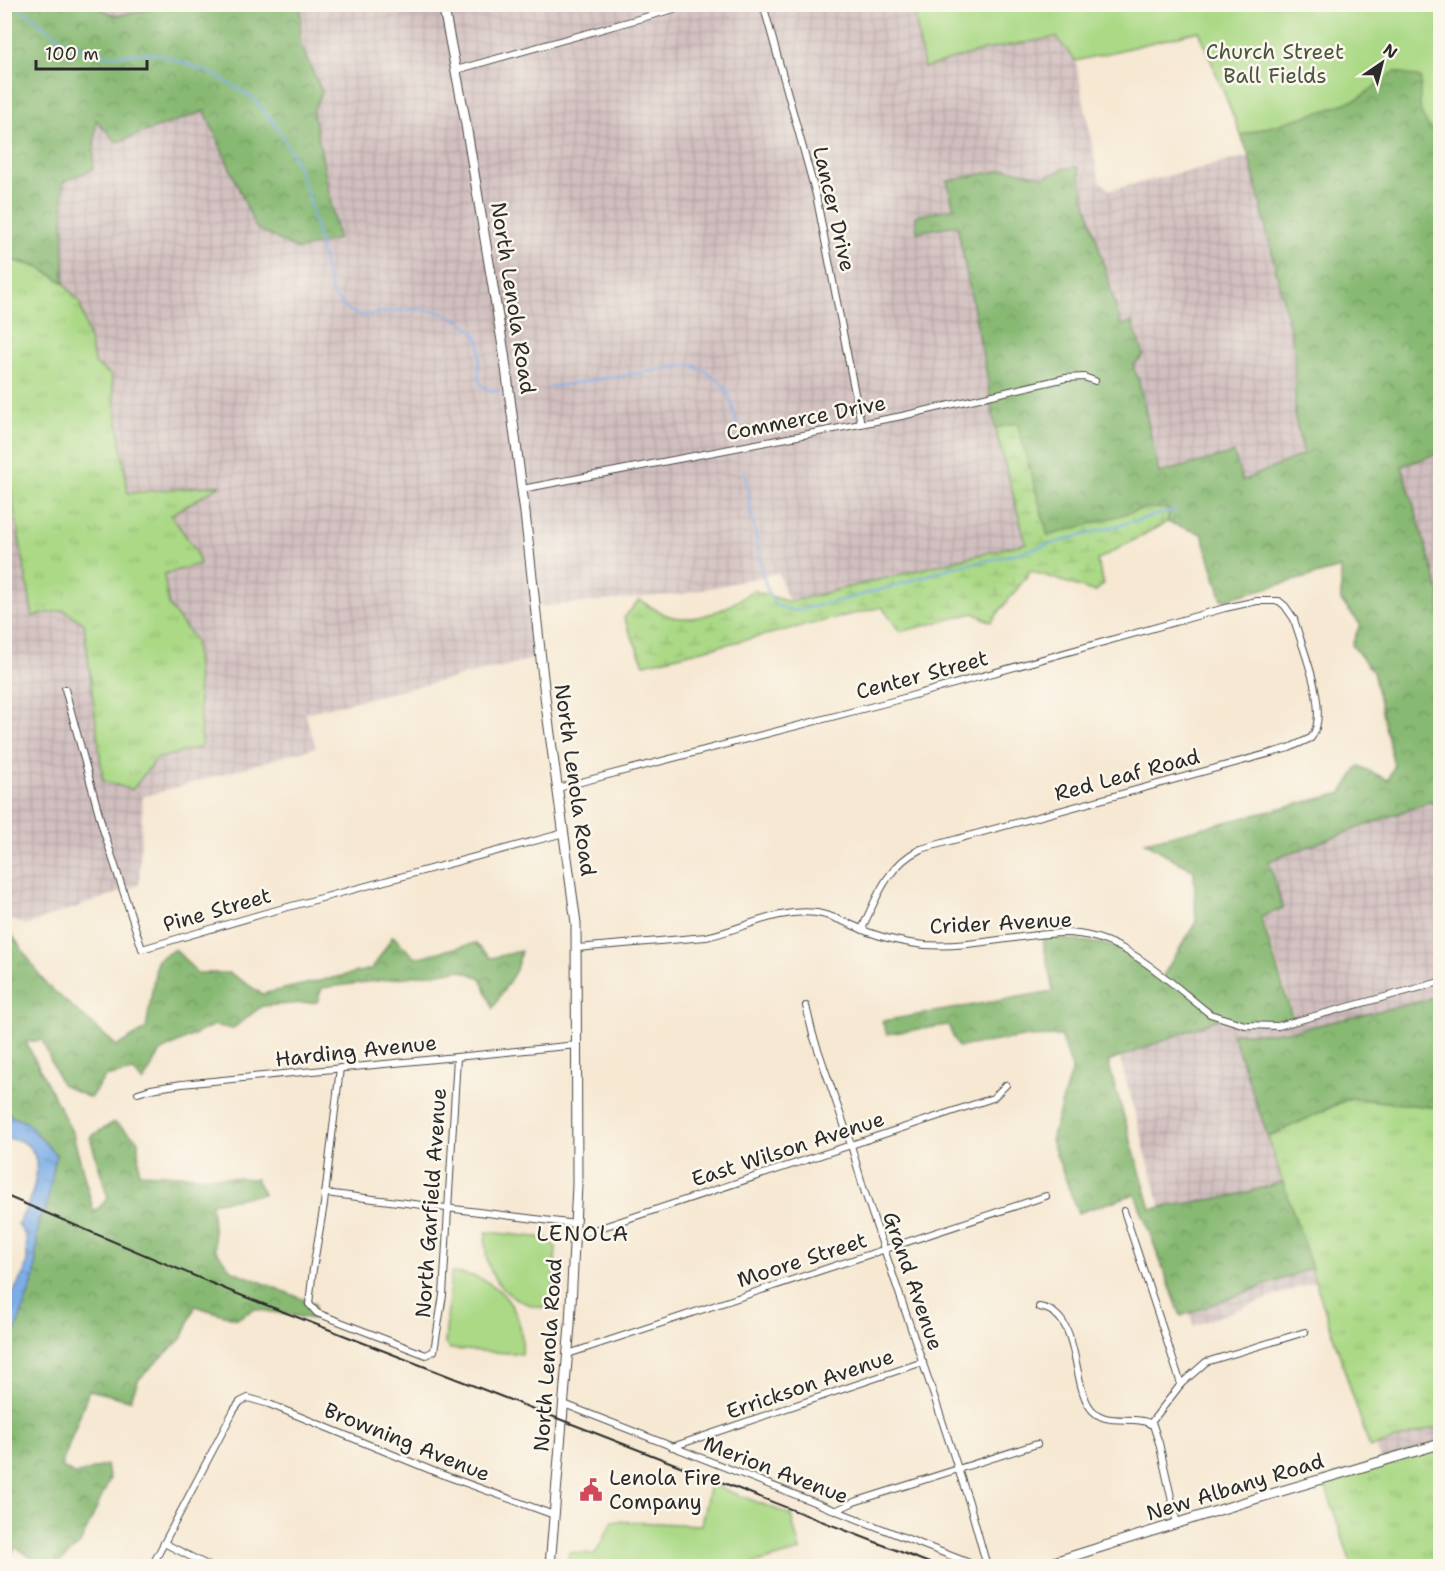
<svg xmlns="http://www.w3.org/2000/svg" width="1445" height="1571" viewBox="0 0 1445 1571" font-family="'Shantell Sans',sans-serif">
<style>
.industrial{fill:url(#industrial-grid)}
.grass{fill:url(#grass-tufts);stroke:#6b8258;stroke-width:1.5}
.forest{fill:url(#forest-crowns);stroke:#5a724f;stroke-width:1.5}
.wetland{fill:url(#wetland-marsh);stroke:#6b8258;stroke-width:1.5}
.park{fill:#abd986;stroke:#6b8258;stroke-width:1.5}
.water{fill:url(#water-ripples);stroke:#546c8a;stroke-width:1.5}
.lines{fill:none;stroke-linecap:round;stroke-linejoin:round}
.stream{stroke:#7dade8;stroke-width:2}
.minor-casing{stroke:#494744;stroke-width:8}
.secondary-casing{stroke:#494744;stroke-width:11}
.minor{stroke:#fff;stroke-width:6}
.secondary{stroke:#fff;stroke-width:9}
.rail{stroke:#2b2b2b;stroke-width:2}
.labels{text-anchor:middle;stroke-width:5;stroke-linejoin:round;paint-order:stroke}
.park-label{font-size:21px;fill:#4b5642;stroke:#fbf7ec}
.street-label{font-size:21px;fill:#2b2b2b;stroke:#fbf7ec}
.poi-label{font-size:21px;fill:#2b2b2b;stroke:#fbf7ec;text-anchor:start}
.neighbourhood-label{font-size:22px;letter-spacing:1.5px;fill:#2b2b2b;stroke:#fbf7ec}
</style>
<defs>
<pattern id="industrial-grid" width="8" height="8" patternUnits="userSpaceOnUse" patternTransform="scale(1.5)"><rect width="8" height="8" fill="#d1bfbf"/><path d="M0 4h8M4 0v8" fill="none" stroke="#b4a4a4"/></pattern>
<pattern id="grass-tufts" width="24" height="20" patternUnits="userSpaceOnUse" patternTransform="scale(1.5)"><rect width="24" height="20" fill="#abd986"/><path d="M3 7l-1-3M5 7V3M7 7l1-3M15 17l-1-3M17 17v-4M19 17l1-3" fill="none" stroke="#93ba74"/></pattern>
<pattern id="forest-crowns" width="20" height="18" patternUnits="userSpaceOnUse" patternTransform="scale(1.5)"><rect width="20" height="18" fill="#88b973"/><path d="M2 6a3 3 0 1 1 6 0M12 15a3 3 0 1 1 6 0" fill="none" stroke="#6f975f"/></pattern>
<pattern id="wetland-marsh" width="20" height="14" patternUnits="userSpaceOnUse" patternTransform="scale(1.5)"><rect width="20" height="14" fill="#abd986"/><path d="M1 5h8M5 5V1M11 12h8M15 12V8" fill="none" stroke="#93ba74"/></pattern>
<pattern id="water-ripples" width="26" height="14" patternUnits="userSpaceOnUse" patternTransform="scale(1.5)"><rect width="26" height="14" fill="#7dade8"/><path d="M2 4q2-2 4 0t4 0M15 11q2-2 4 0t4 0" fill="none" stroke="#678dbc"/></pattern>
</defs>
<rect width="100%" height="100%" fill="#fbf7ec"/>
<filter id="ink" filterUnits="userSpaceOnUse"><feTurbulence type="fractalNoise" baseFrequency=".0167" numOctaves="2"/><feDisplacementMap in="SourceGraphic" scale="12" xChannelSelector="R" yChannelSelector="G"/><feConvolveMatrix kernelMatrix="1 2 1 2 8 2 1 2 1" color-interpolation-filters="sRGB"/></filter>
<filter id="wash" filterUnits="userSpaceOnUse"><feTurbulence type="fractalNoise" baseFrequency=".008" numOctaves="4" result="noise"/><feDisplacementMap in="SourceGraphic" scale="24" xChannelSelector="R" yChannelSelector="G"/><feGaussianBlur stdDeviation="1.35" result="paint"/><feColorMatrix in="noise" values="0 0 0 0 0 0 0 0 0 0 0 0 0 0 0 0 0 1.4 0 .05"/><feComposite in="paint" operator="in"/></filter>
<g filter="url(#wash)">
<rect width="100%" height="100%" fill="#f6e8d2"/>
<g class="industrial">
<path d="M5 5H913L925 68 984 50 1056 37 1076 61 1099 180 1110 190 1249 156 1325 456 1243 484 1026 543 789 602 778 573 683 594 532 607 534 659 305 713 316 747 143 797 139 885 27 925 5 918Z"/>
<path d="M1440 454V594L1402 466Z"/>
<path d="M1440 799V1444L1381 1463 1327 1277 1193 1326 1108 1014 1175 986 1245 1025 1296 1022 1245 861Z"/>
</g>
<g class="grass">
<path d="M4 259C25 263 49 268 65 284 70 291 73 296 80 302L95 364 111 375 128 493 221 485 171 515 195 549 200 564 164 574 169 606 195 640 202 747 156 759 132 790 103 781 84 624 64 610 33 616 5 458Z"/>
<path d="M1350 1098 1440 1108V1426L1370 1448 1268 1137Z"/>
<path d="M1439 1442 1440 1451V1566H1352L1323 1479Z"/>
</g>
<g class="forest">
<path d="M5 4 92 5 116 16 170 5H301L300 43 322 92 313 111 338 239 298 250 256 228 205 111 117 142 96 120 93 169 63 182 64 283 36 265 5 259Z"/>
<path d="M1394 71 1421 78C1419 109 1417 116 1440 139V453L1402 466 1440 594V805L1429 802 1269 861 1283 908 1261 917 1294 1022 1234 1023 1221 1018 1108 1062 1151 1209 1233 1196 1283 1182 1312 1268 1181 1316 1135 1194 1078 1213 1051 1140 1072 1068 1061 1036 1023 1037 958 1047 948 1025 887 1034 882 1021 1053 991 1042 936 1118 946 1161 979 1196 922 1194 871 1145 842 1342 793 1359 766 1388 780 1394 766 1373 672 1352 645 1360 624 1341 601V568L1222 600 1202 534 1167 522 1169 509 1146 508 1048 536 1017 424 995 428 986 371 957 225 917 232 916 216 954 208 947 181 1007 169 1046 177 1065 168 1078 167 1085 199 1121 325 1132 322 1144 355 1133 366 1139 381 1159 473 1234 453 1242 481 1304 454 1295 419 1294 346 1249 156 1241 135 1329 109 1359 98Z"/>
<path d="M5 925 46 984 117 1046 146 1029 157 960 175 949 197 973H230L262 994 372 969 393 936 415 958 475 943 491 958 521 951 516 970 493 1008 481 978 460 970 322 988 317 1002 262 1006 232 1029 214 1025 161 1051 143 1082 133 1071 105 1077 90 1098 61 1084 42 1040 26 1042 73 1134 94 1213 108 1198 90 1137 114 1122 138 1140 139 1173 256 1179 264 1194 211 1203 215 1249 231 1270 315 1304 314 1319 254 1309 237 1319 195 1306 183 1337 139 1379 130 1400 89 1390 61 1466 75 1475 106 1465 110 1479 80 1544 55 1566H43L16 1547 10 1555 5 1553 4 1360 35 1276 38 1220 46 1208 56 1155 27 1123 5 1113Z"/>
<path d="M1440 997V1108L1350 1098 1268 1137 1232 1033H1271L1301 1029Z"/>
</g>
<path class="wetland" d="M1017 423 1048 536 1146 508 1169 509 1167 522 1097 560 1104 584 1095 592 1031 571 991 622 974 613 900 632 882 607 644 664 624 618 639 600C649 605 662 615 673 617 702 622 731 607 753 590L789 602 1026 543 995 428Z"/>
<g class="park">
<path d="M913 5H1440V139C1417 116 1419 109 1421 78L1395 71 1359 98 1329 109 1241 135 1199 31 1076 61 1056 37 984 50 924 68Z"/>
<path d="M486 1232 546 1238 556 1247 552 1309C508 1305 481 1278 486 1232Z"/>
<path d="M451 1273C498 1274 525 1309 522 1354L450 1349 445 1343Z"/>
<path d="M710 1484 791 1515 800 1551 746 1566H567L569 1552 595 1554 613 1521 701 1525Z"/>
</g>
<path class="water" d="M5 1113 27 1123 56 1155 46 1209 38 1220 35 1276 5 1360V1315L9 1301 24 1272 27 1262 26 1237 18 1224C30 1204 50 1158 23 1142 18 1139 10 1139 5 1139Z"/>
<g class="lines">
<g class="stream">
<path d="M15 4 66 43 110 56 143 53 163 55 215 75 254 99 275 124 289 147 298 168 308 194 328 281 334 296 347 309 359 315C385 314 413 305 438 312 452 315 474 326 479 341 486 360 463 391 500 391"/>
<path d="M550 387 691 365C729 380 729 392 738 429"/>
<path d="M744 469 762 572 769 595 776 605 794 611 842 600 894 586 953 567 999 558 1175 510"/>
</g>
</g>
</g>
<g filter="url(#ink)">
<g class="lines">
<g class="minor-casing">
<g id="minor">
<path d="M763 4 816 195 861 424"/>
<path d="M456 70 692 4"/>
<path d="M522 489 902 416 1066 378 1084 377 1095 381"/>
<path d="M65 689 103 829 142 949 262 914 564 833"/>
<path d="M558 788 893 701 1225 608 1257 601H1279L1285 606 1294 619C1302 648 1331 713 1311 738L1289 748 921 849C888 864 876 898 862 929"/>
<path d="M577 948 706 937C744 929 777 908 817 913 835 916 851 925 868 932 887 939 905 943 925 945 971 948 1016 935 1061 933 1121 931 1166 980 1210 1014L1245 1025 1278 1026 1440 982"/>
<path d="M806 1006 813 1035 851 1145 863 1187 932 1390 969 1502 987 1566"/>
<path d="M340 1068 324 1204 313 1269 309 1304 317 1313 426 1355 434 1351 443 1295 457 1057"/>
<path d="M138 1093 151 1089 182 1084 577 1045"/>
<path d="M325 1193 576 1224"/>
<path d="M1124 1211 1181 1384 1150 1424"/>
<path d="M575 1234 588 1232 993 1098 1006 1085"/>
<path d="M1039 1307C1081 1313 1071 1378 1089 1406 1103 1429 1134 1413 1153 1425L1159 1443 1177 1524"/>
<path d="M568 1354 1046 1196"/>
<path d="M1181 1384 1206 1362 1305 1332"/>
<path d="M564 1404 977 1566"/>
<path d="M672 1447 923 1362"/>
<path d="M835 1511 854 1502 1037 1444"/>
<path d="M164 1543 209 1566"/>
<path d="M152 1566 234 1410 240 1402 248 1398 269 1404 438 1473 554 1515"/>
</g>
</g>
<g class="secondary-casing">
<g id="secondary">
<path d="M443 4 464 113 504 353 525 513 546 705 576 923 577 1185 570 1325 550 1566"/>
<path d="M1041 1566 1248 1501 1440 1444"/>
</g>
</g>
<use href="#minor" class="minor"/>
<use href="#secondary" class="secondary"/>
<path class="rail" d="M4 1195 230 1291 937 1566"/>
</g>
</g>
<defs>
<g id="civic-bare" transform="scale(1.8)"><path d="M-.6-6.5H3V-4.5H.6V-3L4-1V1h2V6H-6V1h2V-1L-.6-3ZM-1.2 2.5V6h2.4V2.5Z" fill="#d1495b" stroke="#fbf7ec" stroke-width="2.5" paint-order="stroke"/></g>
</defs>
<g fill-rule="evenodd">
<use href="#civic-bare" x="591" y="1490"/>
</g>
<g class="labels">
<g class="park-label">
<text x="1275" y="59">Church Street<tspan x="1275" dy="24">Ball Fields</tspan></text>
</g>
<g class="street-label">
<text transform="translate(834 209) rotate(77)" y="7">Lancer Drive</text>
<text transform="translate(513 298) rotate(81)" y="7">North Lenola Road</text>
<text transform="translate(806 418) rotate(-11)" y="7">Commerce Drive</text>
<text transform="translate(922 675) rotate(-15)" y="7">Center Street</text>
<text transform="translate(1127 775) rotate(-15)" y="7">Red Leaf Road</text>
<text transform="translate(575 780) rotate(82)" y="7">North Lenola Road</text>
<text transform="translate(217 910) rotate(-16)" y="7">Pine Street</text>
<text transform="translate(1001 923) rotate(-3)" y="7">Crider Avenue</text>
<text transform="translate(356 1051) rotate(-6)" y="7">Harding Avenue</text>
<text transform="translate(788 1149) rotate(-18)" y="7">East Wilson Avenue</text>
<text transform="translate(431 1203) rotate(-86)" y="7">North Garfield Avenue</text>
<text transform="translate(802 1260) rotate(-18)" y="7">Moore Street</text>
<text transform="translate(913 1281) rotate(71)" y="7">Grand Avenue</text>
<text transform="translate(548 1355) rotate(-86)" y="7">North Lenola Road</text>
<text transform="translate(810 1384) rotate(-19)" y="7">Errickson Avenue</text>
<text transform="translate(407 1442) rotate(22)" y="7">Browning Avenue</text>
<text transform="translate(776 1470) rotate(21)" y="7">Merion Avenue</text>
<text transform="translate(1235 1487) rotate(-17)" y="7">New Albany Road</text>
</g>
<g class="poi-label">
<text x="609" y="1485">Lenola Fire<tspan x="609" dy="24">Company</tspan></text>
</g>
<g class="neighbourhood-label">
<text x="583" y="1241">LENOLA</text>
</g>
</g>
<rect width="1445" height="1571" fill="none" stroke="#fbf7ec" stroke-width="24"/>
<g transform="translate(1382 63) rotate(35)" stroke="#fbf7ec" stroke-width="4.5" paint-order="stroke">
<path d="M0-4.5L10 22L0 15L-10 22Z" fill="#2b2b2b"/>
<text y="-9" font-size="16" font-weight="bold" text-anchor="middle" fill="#2b2b2b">N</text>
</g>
<path d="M36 60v9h111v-9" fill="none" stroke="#2b2b2b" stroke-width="3"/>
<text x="45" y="60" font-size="18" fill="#2b2b2b" stroke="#fbf7ec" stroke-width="4.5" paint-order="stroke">100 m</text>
</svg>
